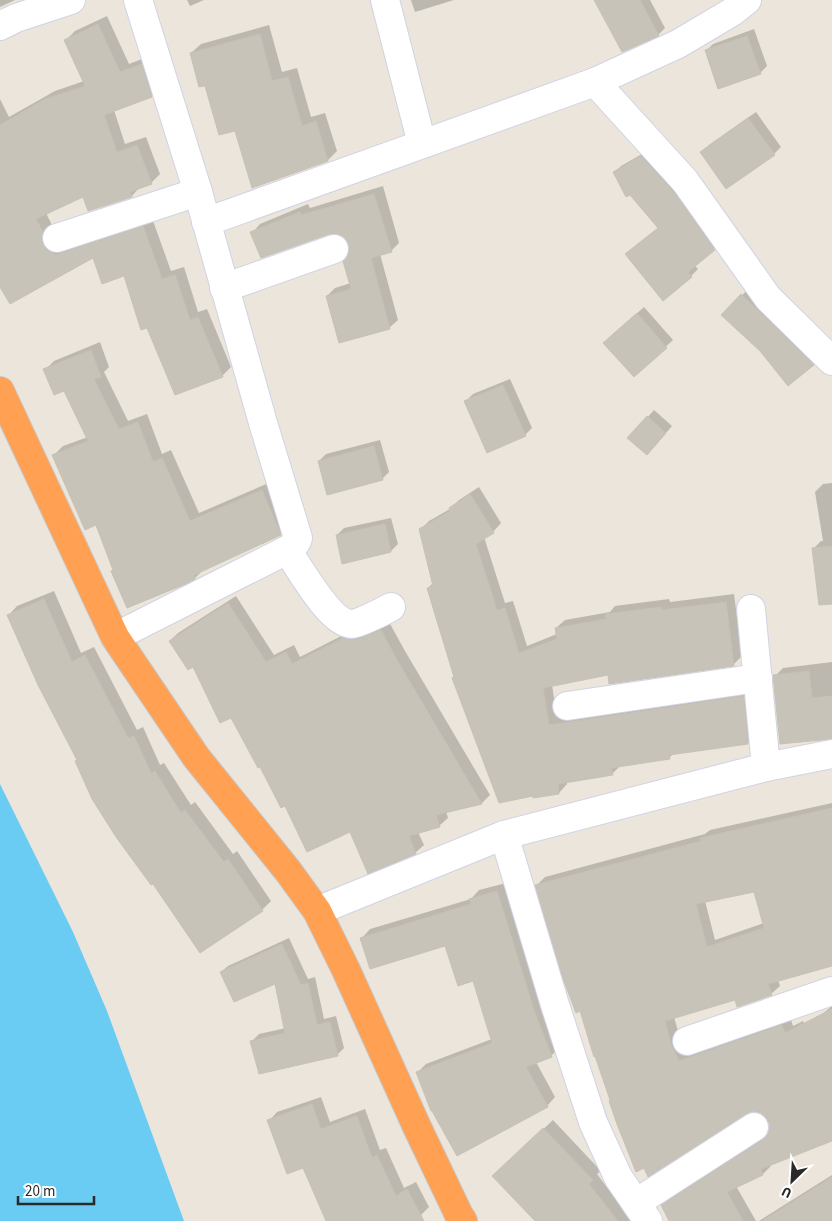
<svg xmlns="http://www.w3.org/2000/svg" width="832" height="1221" viewBox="0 0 832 1221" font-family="'Source Sans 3',sans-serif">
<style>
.water{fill:#6accf2}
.shadow{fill:#0003;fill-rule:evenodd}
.building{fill:#c7c3b9;stroke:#c8c1b4;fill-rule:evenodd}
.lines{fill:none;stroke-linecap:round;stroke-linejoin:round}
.street-casing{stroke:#d0d3e3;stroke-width:30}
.highway-casing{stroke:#c7c7c7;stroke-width:30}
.street{stroke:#fff;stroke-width:28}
.highway{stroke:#ffa053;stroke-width:28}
</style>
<rect width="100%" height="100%" fill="#ece5db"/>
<path class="water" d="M0 784 73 932 107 1011 184 1221H0Z"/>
<g class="shadow">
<path d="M0 0H15L0 7Z"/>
<path d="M187 0H204L190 6Z"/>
<path d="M411 0H454L415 12Z"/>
<path d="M595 0H650L665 28 658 35Z"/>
<path d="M107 16 129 64 150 56 160 87 151 95 114 110 125 144 146 137 160 174 151 183 140 187 132 196 89 210 84 196 46 213 51 223V234L152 218 171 271 184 267 198 312 207 309 231 367 222 376 124 275 94 256 0 284V99L9 117 55 91 84 81 66 40 75 31Z"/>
<path d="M269 25 282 72 297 68 311 117 325 113 337 151 328 160 236 130 206 84 191 53 201 44Z"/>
<path d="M754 29 767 66 760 73 706 51 713 44Z"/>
<path d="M756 112 781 147 774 154 702 152 709 145Z"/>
<path d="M649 150 721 242 694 265 698 269 691 276 663 299 659 228 614 173 621 166Z"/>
<path d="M383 186 399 243 391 251 380 254 398 320 389 328 327 296 335 288 351 283 348 258 351 252 350 243 345 237 338 233H252L260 224 308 204 310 208Z"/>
<path d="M749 288 820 358 813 364 761 350 723 315Z"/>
<path d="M644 307 673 340 634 376 612 336Z"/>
<path d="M100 342 109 367 104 372 128 421 147 414 162 454 171 450 199 513 271 482 289 525 280 534 204 569 195 578 114 569 96 523 54 455 63 446 88 437 64 390 45 370 54 361Z"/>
<path d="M510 379 532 428 525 435 466 401 473 394Z"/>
<path d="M654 410 672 426 654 447 648 417Z"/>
<path d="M380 440 389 472 382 479 319 461 326 454Z"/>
<path d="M832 483V575L813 549 821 541H823L815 492 823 484Z"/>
<path d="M479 487 501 523 493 532 484 537 505 603 513 601 527 646 557 634 556 628 565 620 610 612 615 606 669 599 670 602 734 594 742 656 733 665 609 674 552 685 557 717 752 688 756 735 748 743 674 753 669 758 621 765 612 774 567 781V784L559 793 534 797 455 676 428 588 433 583 420 530 429 521 450 509 459 500Z"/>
<path d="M391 518 398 544 391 551 343 562 337 535 344 528Z"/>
<path d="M54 591 81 653 94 647 137 730 143 727 160 765 164 763 191 805 195 802 233 854 237 851 271 901 262 910 78 760 8 616 17 606Z"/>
<path d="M236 596 274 655 294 645 300 657 353 630 389 622 405 651 490 795 482 803 446 811 448 818 439 826 418 832 424 845 415 853 351 831 286 804 232 716 193 666 170 641 178 633Z"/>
<path d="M832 662V739L775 676 783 668Z"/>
<path d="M832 803V963L778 980 780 986 771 994 736 999 674 1017 680 1038 790 1017 793 1026 803 1021 832 1094V1140L770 1164 771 1166 763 1174 736 1186 756 1221H672L663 1205 671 1197 769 1134 771 1126 768 1117 762 1112 581 1010 537 885 545 877 705 834 710 830ZM755 890 764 923 715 940 705 901Z"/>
<path d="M506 883 559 1048 551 1056 536 1062 555 1097 547 1106 418 1072 426 1064 492 1039 473 979 446 945 362 938 370 929 471 899 479 890Z"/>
<path d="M289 938 308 979 315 977 324 1019 336 1016 344 1048 337 1055 252 1041 259 1034 286 1028 276 982 221 972 228 966Z"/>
<path d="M832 1006V1038L820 1016Z"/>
<path d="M321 1097 330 1122 365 1109 380 1150 386 1148 404 1188 416 1182 429 1207 421 1215 410 1221H335L303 1167 269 1121 277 1112Z"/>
<path d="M553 1120 601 1171 597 1174 632 1221H537L502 1168Z"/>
<path d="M832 1175V1221H759Z"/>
</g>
<g class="building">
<path d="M594 0H640L659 36 622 52Z"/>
<path d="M98 24 120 72 142 64 152 97 104 115 117 152 137 145 152 184 130 192 132 197 88 211 83 197 36 219 43 232 42 243 47 250 56 255 143 226 162 279 175 275 190 320 198 317 223 377 175 395 147 328 141 330 124 276 102 284 93 258 10 304 0 287V125L45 99 85 86 64 40Z"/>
<path d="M260 34 272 81 288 77 302 126 316 121 328 161 252 188 235 131 219 135 205 86 199 87 190 53Z"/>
<path d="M747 36 761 74 718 89 705 50Z"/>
<path d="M748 118 775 155 726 189 700 152Z"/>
<path d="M641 156 673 191 715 250 688 272 692 277 663 301 625 254 658 228 630 195 626 197 613 172Z"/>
<path d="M374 194 392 252 371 258 390 329 339 343 326 296 351 289 343 261 346 259 349 251 348 243 344 237 337 234H329L261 258 250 232 300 212 301 215Z"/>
<path d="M741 294 814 365 788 386 760 351 721 315Z"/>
<path d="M637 313 667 348 634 377 603 343Z"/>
<path d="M91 350 101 377 94 379 119 429 138 422 153 462 162 458 190 521 262 490 281 535 194 575 195 579 188 583 127 608 111 571 113 570 96 525 85 530 52 455 88 441 64 391 54 395 43 369Z"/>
<path d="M503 385 526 436 487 453 464 401Z"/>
<path d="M647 416 666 433 647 455 627 438Z"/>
<path d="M374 446 383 480 327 495 318 461Z"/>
<path d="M470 494 494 533 476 544 497 610 505 608 519 653 557 639 555 628 606 619 605 614 661 607V610L726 602 734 666 609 684 608 675 543 688 549 725 744 696 748 744 669 755 670 759 611 768 613 775 558 784 559 794 533 798V796L499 803 452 678 454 677 427 588 433 586 419 529 450 511 449 508Z"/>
<path d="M385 524 391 552 342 564 336 535Z"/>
<path d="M832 546V604L819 605 812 548Z"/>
<path d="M44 599 72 662 85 655 128 738 134 736 151 773 155 771 181 813 185 810 224 862 228 859 263 911 200 953 153 884 151 885 116 837 92 799 75 761 77 760 38 685 7 615Z"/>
<path d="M228 603 266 662 286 652 292 664 343 638 358 639 381 630 397 660 482 804 436 815 440 827 409 836 416 854 368 874 350 832 307 852 285 806 281 808 260 767 258 768 231 718 220 723 193 667 188 670 169 641Z"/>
<path d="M809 671 812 698 832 696V739L780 744 773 675Z"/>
<path d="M832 808V966L768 984 772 995 737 1007 735 1000 665 1021 672 1047 679 1061 782 1025 785 1033 832 1009V1141L761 1169 763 1175 727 1192 743 1221H669L661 1205 762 1140 768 1134 770 1126 767 1119 761 1113 753 1111 746 1114 648 1177 644 1168 636 1172 617 1124 609 1101 610 1100 595 1056 594 1057 580 1011 576 1013 562 976 535 885 701 841 700 838ZM754 892 764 928 707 947 696 904Z"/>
<path d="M497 891 534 1010 552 1057 526 1067 548 1107 457 1156 432 1111H431L416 1072 492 1043 473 981 458 986 445 946 370 969 360 938 471 904 469 899Z"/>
<path d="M282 944 301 985 308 983 317 1025 330 1022 338 1056 259 1074 250 1041 285 1033 275 984 234 1002 220 972Z"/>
<path d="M312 1104 321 1129 357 1116 372 1158 377 1155 396 1196 407 1189 424 1221H326L303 1168 287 1174 267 1120Z"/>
<path d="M543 1128 593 1180 589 1184 618 1221H535L492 1176Z"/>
<path d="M832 1177V1221H762Z"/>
</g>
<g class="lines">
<g class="street-casing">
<g id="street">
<path d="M385 0 422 144"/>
<path d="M0 26 16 18 71 0"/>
<path d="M595 82 685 181 768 298 832 361"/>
<path d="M206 222 595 82 678 44 732 12 747 0"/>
<path d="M57 238 198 192"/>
<path d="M224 288 334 249"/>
<path d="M287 550C299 567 330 624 352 624 358 624 384 611 391 607"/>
<path d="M751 609 766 767"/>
<path d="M115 637 287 550C292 547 297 544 298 538L263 423 198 192 138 0"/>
<path d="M567 706 758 678"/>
<path d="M504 835 555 1005 593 1122 618 1177 648 1221"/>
<path d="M317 911 504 835 766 767 832 754"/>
<path d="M687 1041 832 991"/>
<path d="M636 1203 754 1127"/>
</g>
</g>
<g class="highway-casing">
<path id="highway" d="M0 391 115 637 196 757 288 871 317 911 346 970 417 1127 459 1215 463 1221"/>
</g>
<use href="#street" class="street"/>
<use href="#highway" class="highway"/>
</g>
<g transform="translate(792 1181) rotate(205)" stroke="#ffffff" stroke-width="4" paint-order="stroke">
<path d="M0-4L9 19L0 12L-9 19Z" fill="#292929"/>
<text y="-8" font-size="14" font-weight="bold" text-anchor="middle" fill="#292929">U</text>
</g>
<path d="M18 1196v8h76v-8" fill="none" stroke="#292929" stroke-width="2.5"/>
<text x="25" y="1196" font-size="15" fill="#292929" stroke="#ffffff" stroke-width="4" paint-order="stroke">20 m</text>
</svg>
